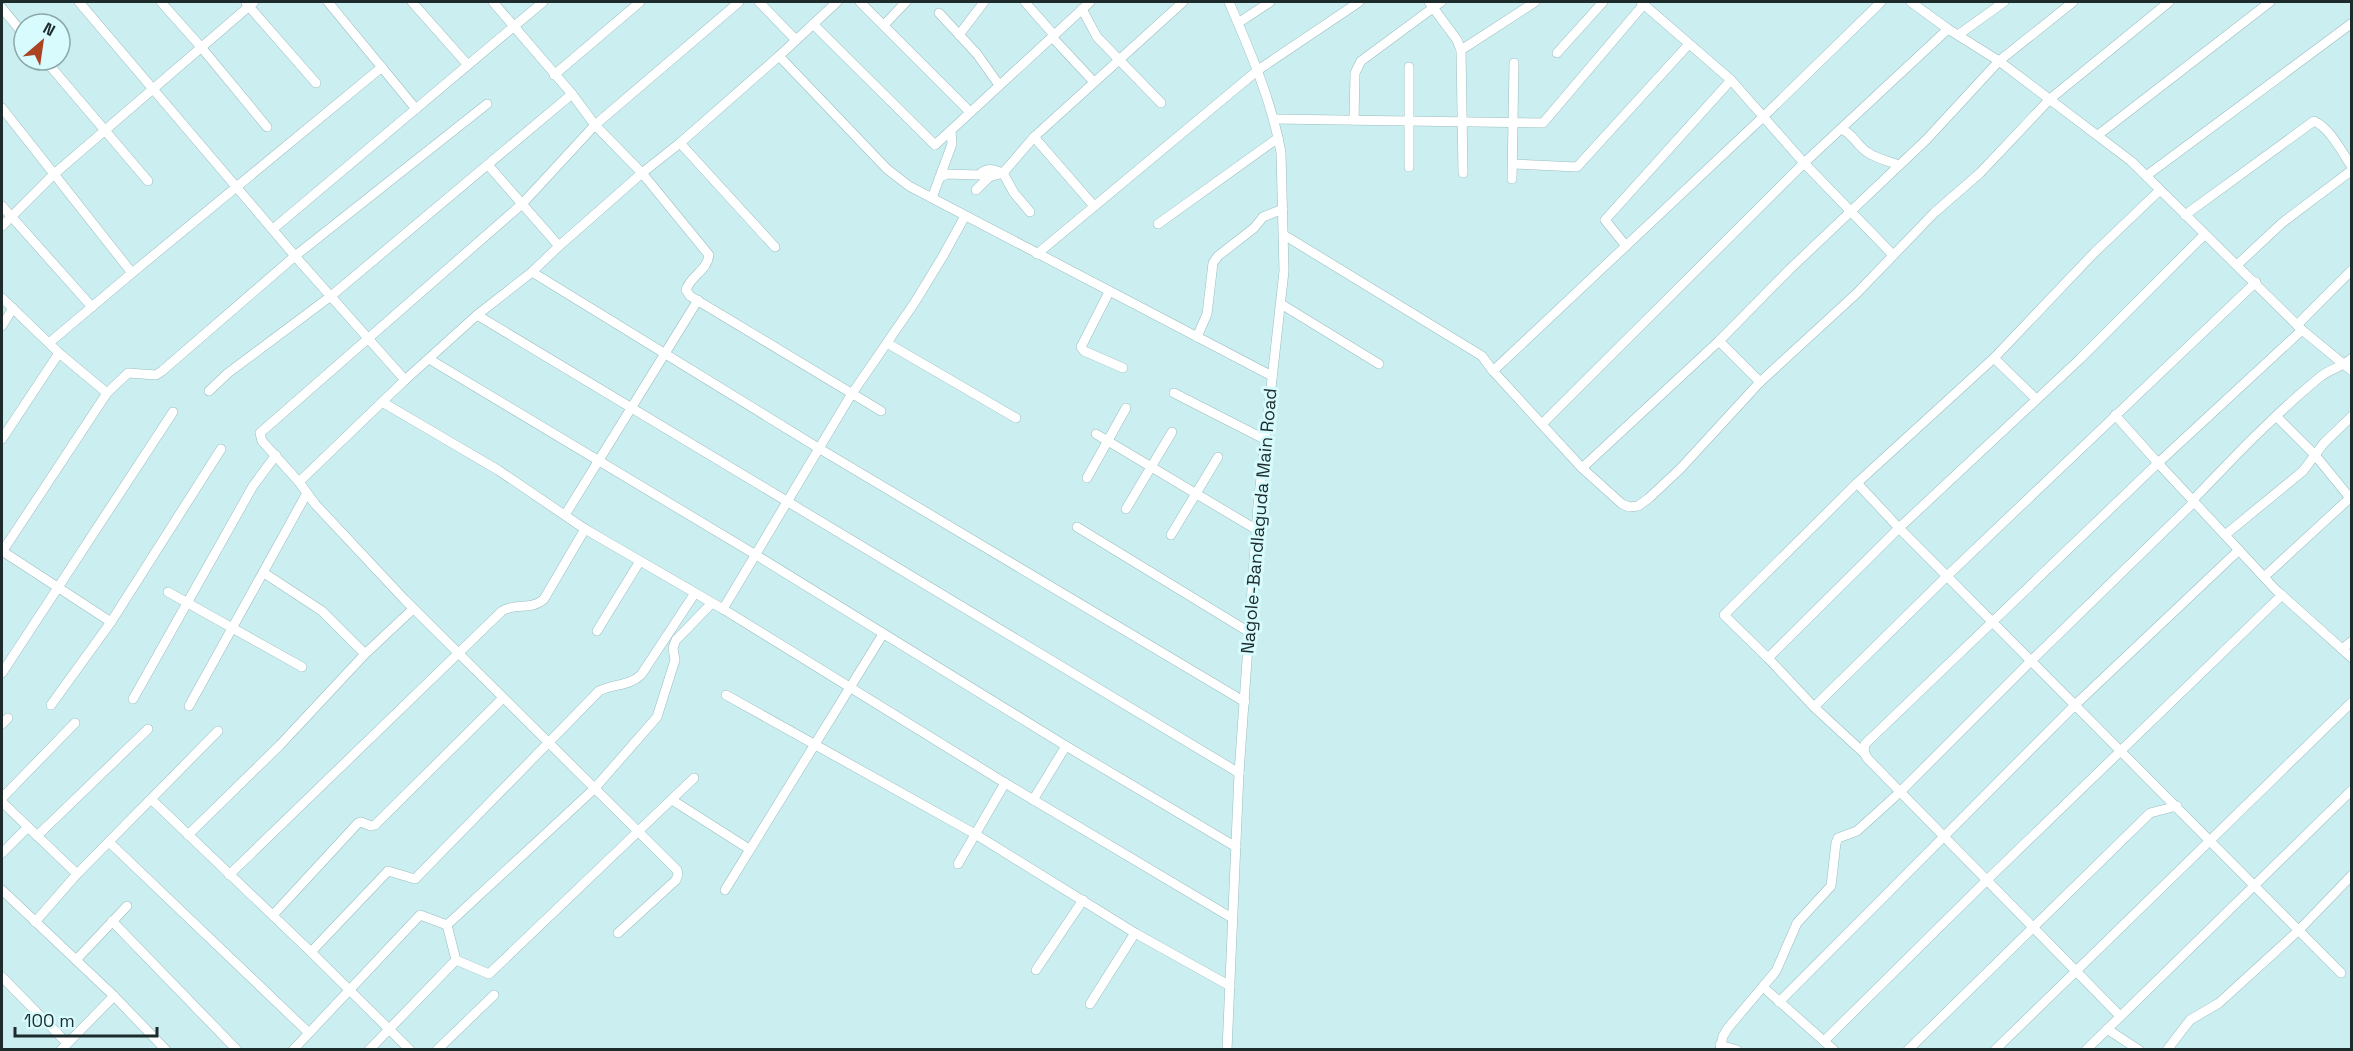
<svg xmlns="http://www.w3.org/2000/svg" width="2353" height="1051" viewBox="0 0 2353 1051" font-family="'Space Grotesk',sans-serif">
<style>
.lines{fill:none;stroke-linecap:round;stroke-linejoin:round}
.minor-casing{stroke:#9bbdc0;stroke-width:10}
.minor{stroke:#fff;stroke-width:9}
.labels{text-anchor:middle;stroke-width:6;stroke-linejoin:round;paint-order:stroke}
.street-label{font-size:18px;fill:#1d2b2c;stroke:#d8fcfe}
</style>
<rect width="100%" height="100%" fill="#cbeef0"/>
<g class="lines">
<g class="minor-casing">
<g id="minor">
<path d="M79 2 295 256 405 380"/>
<path d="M161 2 201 47 267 127"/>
<path d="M328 2 416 109"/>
<path d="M412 2 467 64"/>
<path d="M493 2 572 94 595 125 642 173 680 143"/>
<path d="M759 2 796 40"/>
<path d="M837 2 779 56 887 169 909 186 1272 376"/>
<path d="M860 2 970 112"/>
<path d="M1025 2 1054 35"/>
<path d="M1429 2 1457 40 1461 50 1463 173"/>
<path d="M1641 2 1731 80 1804 163 1892 254"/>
<path d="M1911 2 1948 29 1999 61 2131 161 2302 330 2352 371"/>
<path d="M246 3 316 83"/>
<path d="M2 8 24 35"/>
<path d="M1082 9 1097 37 1161 103"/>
<path d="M939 13 977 54 999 85"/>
<path d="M1238 23 1270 2"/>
<path d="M813 24 935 145 1090 2"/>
<path d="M884 25 906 2"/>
<path d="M959 35 984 2"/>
<path d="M1958 35 2004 2"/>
<path d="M1052 37 1093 81"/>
<path d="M1461 50 1535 2"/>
<path d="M1557 53 1603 2"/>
<path d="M45 60 148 181"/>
<path d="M554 75 640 2"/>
<path d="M2 108 132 273 382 67"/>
<path d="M1274 119 1543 123 1644 4"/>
<path d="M1354 120 1355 73 1361 61 1441 2"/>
<path d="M1841 129C1854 134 1856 145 1867 152 1877 159 1888 161 1899 165"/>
<path d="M2098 135 2270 2"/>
<path d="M1034 137 1094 206"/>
<path d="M1513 164 1577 167 1689 44"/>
<path d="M488 165 559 246"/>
<path d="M1409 167V67"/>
<path d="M2146 176 2352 23"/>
<path d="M940 177 947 174 979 175C986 167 993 169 1003 173L1014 193 1030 212"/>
<path d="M1512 179 1514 63"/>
<path d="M976 190 989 177 1003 173 1034 137 1183 2"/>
<path d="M932 198 952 144 951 131"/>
<path d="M2 206 92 307"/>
<path d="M2185 215 2314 121C2330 128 2342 152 2352 167"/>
<path d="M1158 224 1278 138"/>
<path d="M2 226 53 175 254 2"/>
<path d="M273 229 543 2"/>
<path d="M2205 234 2080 359 1899 528 2341 973"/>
<path d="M1284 235 1482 356 1493 371 1582 468 1622 504 1629 507 1638 506 1649 498 1680 469 1760 382 1857 293 1934 213 1980 173 2050 99 2169 2"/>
<path d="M1626 246 1605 220 1731 80"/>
<path d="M775 247 680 143 779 56"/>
<path d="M1037 254 1258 70 1359 2"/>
<path d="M2237 265 2282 223 2352 170"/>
<path d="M532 272 820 449 1245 702"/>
<path d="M1109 292 1081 347 1084 351 1123 368"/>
<path d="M2 298 59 353 107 393"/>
<path d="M1281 304 1379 364"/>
<path d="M477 315 1239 773"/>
<path d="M2297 325 2352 270"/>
<path d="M2 326 13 308"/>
<path d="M1197 337 1207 314 1213 263 1218 256 1254 228 1263 217 1283 209"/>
<path d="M1719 341 1760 382"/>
<path d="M49 343 132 273"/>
<path d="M887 343 1016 418"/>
<path d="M1994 358 2036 399"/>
<path d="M429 359 756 555 1066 746 1236 847"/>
<path d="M1493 371 1763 117 1881 2"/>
<path d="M209 391 228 373 331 296 572 94"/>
<path d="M1174 393 1266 440"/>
<path d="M382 402 498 470 585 529 723 609 1005 783 1232 918"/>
<path d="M2115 415 2158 463 2302 330"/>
<path d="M2277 417 2315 455 2350 498"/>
<path d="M1542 424 1804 163 1948 29"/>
<path d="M1096 434 1257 530"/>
<path d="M2 439 59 353"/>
<path d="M1582 468 1719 341 1790 269 1927 139 1999 61 2073 2"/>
<path d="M1087 478 1126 408"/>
<path d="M299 482 405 380 477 315 532 272 559 246 642 173 709 255C707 271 691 275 686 290L690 296 881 411"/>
<path d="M1857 483 1899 528 1768 658 1814 707 1947 576 2256 282"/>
<path d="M2193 500C2233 458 2275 414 2320 377 2330 369 2342 367 2352 358"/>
<path d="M1126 509 1172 432"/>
<path d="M565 515 698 300"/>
<path d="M1077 527 1249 632"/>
<path d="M1171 535 1218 457"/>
<path d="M2225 535 2303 471 2324 443 2352 416"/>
<path d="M2 551 111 622"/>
<path d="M2 552 107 393 128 373 156 375 162 371 295 256 487 104"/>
<path d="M264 573 322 611 365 654"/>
<path d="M2264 577 2352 496"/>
<path d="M168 592 302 667"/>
<path d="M723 609 851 395 915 302 943 256 965 216"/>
<path d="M597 631 640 561"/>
<path d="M2342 649 2352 641"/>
<path d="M1768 658 1724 615 1857 483 1994 358 2094 253 2160 190"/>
<path d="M2 673 173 412"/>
<path d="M726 695 975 834 1135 933 1230 986"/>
<path d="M133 699 253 486 276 455"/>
<path d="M51 705 111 622 221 449"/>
<path d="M189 706 307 493"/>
<path d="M1814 707 1866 755"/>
<path d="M2 724 8 718"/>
<path d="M2 798 75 723"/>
<path d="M152 800 311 952 410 1050"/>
<path d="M672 800 749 849"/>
<path d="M1033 800 1066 746"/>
<path d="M2 802 77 874"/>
<path d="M188 835 280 745 365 654 413 609"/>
<path d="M37 836 148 729"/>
<path d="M109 842 309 1033"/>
<path d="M2 853 28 827"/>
<path d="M958 864 1005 783"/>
<path d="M229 875 502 611C516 602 531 611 544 599L585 529"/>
<path d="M2 890 114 996 166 1050"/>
<path d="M725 890 883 634"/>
<path d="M273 915 358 823 361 822 371 826 375 825 503 698"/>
<path d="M112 921 237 1050"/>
<path d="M35 922 77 874 218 731"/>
<path d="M447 925 456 960"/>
<path d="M618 933 676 880 678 874 677 870 405 600 315 504 299 482 262 441 260 433 522 204 595 125 739 2"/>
<path d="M311 952 388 871 415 879 599 691C613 684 629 686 641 675L695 593"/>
<path d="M76 960 127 906"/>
<path d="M456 960 489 974 694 778"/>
<path d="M1036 970 1083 900"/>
<path d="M2 977 67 1043"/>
<path d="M1763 987 1834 1050"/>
<path d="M1779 1002 2075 705 2239 550"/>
<path d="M1090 1004 1135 933"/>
<path d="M2120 1016 1867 758 1864 752 1865 744 2158 463 2275 589 2352 658"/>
<path d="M2107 1029 2139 1050"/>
<path d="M1824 1041 1987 880 2282 595"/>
<path d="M1720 1045 1737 1050"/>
<path d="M61 1050 114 996"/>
<path d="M293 1050 420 915 447 925 594 789 657 717 675 660 673 648 676 640 712 603"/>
<path d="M369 1050 456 960"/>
<path d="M437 1050 494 995"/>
<path d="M1227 1050 1239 773 1258 505 1284 271 1281 152C1271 99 1250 51 1229 2"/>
<path d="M1720 1050 1723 1036 1728 1028 1776 971 1797 923 1831 886 1836 843 1838 838 1857 831 1900 792 2031 661 2194 502"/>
<path d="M1908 1050 2150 813 2177 806"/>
<path d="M1995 1050 2352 702"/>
<path d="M2086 1050 2352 790"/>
<path d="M2167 1050 2190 1020 2219 1003 2299 930 2352 875"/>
</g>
</g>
<use href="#minor" class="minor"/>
</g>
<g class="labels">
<g class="street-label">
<text transform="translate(1259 521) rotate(-85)" y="6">Nagole-Bandlaguda Main Road</text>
</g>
</g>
<rect width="2353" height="1051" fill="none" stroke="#1d2b2c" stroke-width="6"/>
<g transform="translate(42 42) rotate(29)"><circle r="28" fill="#d8fcfe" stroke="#8da8aa" stroke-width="1.5"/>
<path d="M0-4.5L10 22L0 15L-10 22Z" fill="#ac4422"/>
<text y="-9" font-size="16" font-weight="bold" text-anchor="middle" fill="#1d2b2c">N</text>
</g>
<path d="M15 1027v9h142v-9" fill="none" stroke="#1d2b2c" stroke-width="3"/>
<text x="24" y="1027" font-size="18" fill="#1d2b2c" stroke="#d8fcfe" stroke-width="4.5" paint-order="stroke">100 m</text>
</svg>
